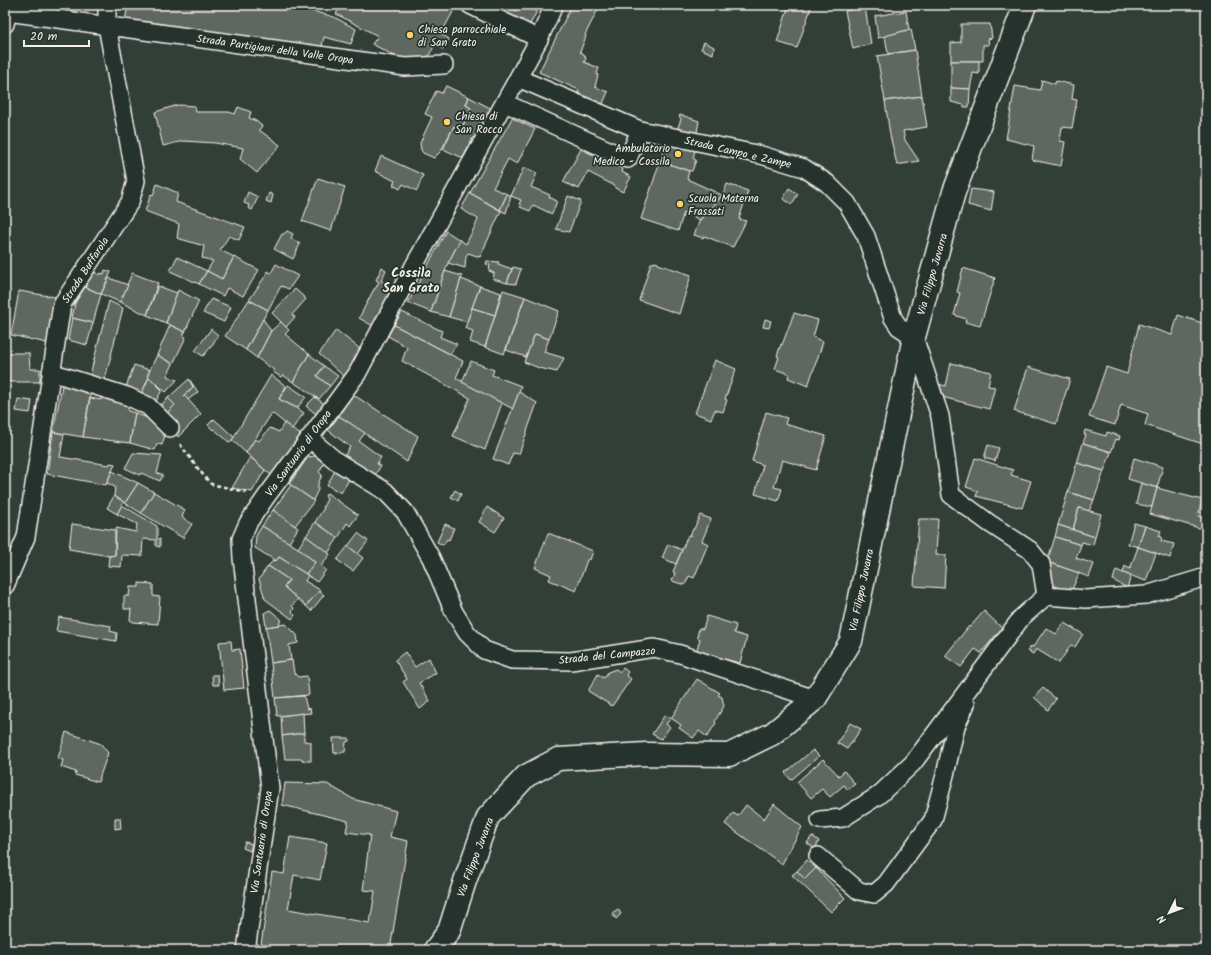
<svg xmlns="http://www.w3.org/2000/svg" width="1211" height="955" viewBox="0 0 1211 955" font-family="Kalam,sans-serif">
<style>
.building{fill:#5f6861;stroke:#f4f1e8}
.lines{fill:none;stroke-linecap:round;stroke-linejoin:round}
.minor-casing{stroke:#f4f1e8;stroke-width:20}
.secondary-casing{stroke:#f4f1e8;stroke-width:25}
.path{stroke:#f4f1e8;stroke-width:2.5;stroke-dasharray:4 3;stroke-linecap:butt}
.minor{stroke:#26332d;stroke-width:17}
.secondary{stroke:#26332d;stroke-width:22}
.poi-dot{fill:#ffd166;stroke:#26332d;stroke-width:1.5}
.labels{text-anchor:middle;stroke-width:3.5;stroke-linejoin:round;paint-order:stroke}
.poi-label{font-size:11px;fill:#f4f1e8;stroke:#26332d;text-anchor:start}
.street-label{font-size:11px;fill:#f4f1e8;stroke:#26332d}
.quarter-label{font-size:13px;font-weight:bold;fill:#f4f1e8;stroke:#26332d}
</style>
<rect width="100%" height="100%" fill="#323e38"/>
<filter id="ink" filterUnits="userSpaceOnUse"><feTurbulence type="fractalNoise" baseFrequency=".025" numOctaves="2"/><feDisplacementMap in="SourceGraphic" scale="8" xChannelSelector="R" yChannelSelector="G"/><feConvolveMatrix kernelMatrix="1 2 1 2 8 2 1 2 1" color-interpolation-filters="sRGB"/></filter>
<g filter="url(#ink)">
<g class="building">
<path d="M128 5H289L334 17 356 29 351 44 324 37 321 50 304 48V44L125 20Z"/>
<path d="M341 5H450L455 8 441 34 449 39 443 49 435 45 425 62H406L372 44 378 36 336 14Z"/>
<path d="M523 5 537 11 526 32 499 19 506 6 519 12Z"/>
<path d="M572 5H600L585 35 586 36 580 52 584 54 586 59 584 62 599 68 597 74 598 75 595 87 608 92 601 108 576 99 579 90 539 72Z"/>
<path d="M789 5H812L797 48 777 42Z"/>
<path d="M865 7 871 44 853 49 845 11Z"/>
<path d="M906 11 909 30 878 38 875 16Z"/>
<path d="M961 24H990L992 38 988 39 989 45H983V61H951V43L961 42Z"/>
<path d="M911 29 915 50 888 54 885 36Z"/>
<path d="M704 42 714 47 713 54 701 49Z"/>
<path d="M915 50 922 96 885 101 877 56Z"/>
<path d="M951 61H979V74L973 73 970 89 951 88Z"/>
<path d="M1042 80 1055 84 1056 81 1074 85 1072 99 1077 100 1072 128 1062 127 1060 141 1065 142 1061 166 1032 160 1034 146 1006 139 1015 86 1040 90Z"/>
<path d="M446 86 469 97 466 105 471 108 461 130 454 126 441 151 434 158 423 153 421 150 420 143 432 117 425 114 436 91 442 93Z"/>
<path d="M951 88 970 89 969 107H964V105L951 102Z"/>
<path d="M922 96 927 127 903 131 905 140 919 161 897 165 890 135 885 101Z"/>
<path d="M469 97 494 110 477 141 472 139 463 158 443 149 454 126 461 130 471 108 466 105Z"/>
<path d="M178 105 195 106 196 112H229L235 114 238 107 251 112 249 118 256 121 262 126 259 130 280 145 257 173 240 159 243 148 215 143 183 141 163 146 155 112Z"/>
<path d="M681 115 699 121 697 132 694 135 677 130 681 119 679 116Z"/>
<path d="M512 118 535 129 517 164 508 159 493 188 507 194 500 210 470 193Z"/>
<path d="M666 143 695 150 693 158 696 160 692 171H689L660 161Z"/>
<path d="M581 149 623 169 622 172 631 177 623 192 615 188V186L588 172 579 189 563 182Z"/>
<path d="M381 156 423 175 417 191 403 184 400 189 393 185 395 181 375 171Z"/>
<path d="M660 161 689 171 687 179 722 195 700 220 684 212 678 231 641 219Z"/>
<path d="M524 167 537 173 531 187 550 195 549 197 557 201 552 214 533 205 530 211 520 207 521 205 519 204 521 200 511 196Z"/>
<path d="M318 178 345 187 331 231 302 221Z"/>
<path d="M157 184 178 193 176 202 245 227 239 240 229 236 220 250 234 257 222 279 207 271 213 261 202 258 204 246 177 238 179 224 145 211 151 194 153 195Z"/>
<path d="M727 184 748 191 739 219 746 221 733 247 704 236 703 238 694 235 700 220 723 195Z"/>
<path d="M789 188 798 194 792 204 783 199Z"/>
<path d="M971 189 994 192 991 211 968 205Z"/>
<path d="M248 192 258 197 252 210 248 208 249 205 244 203Z"/>
<path d="M269 193 273 195 271 203 266 201Z"/>
<path d="M470 193 501 211 480 257 468 253 466 256 465 268 448 263 460 240 466 244 478 220V219L461 209Z"/>
<path d="M507 194 511 196 506 213 500 210Z"/>
<path d="M568 196 581 201 569 232 556 229Z"/>
<path d="M287 231 293 234 291 238 300 244 293 259 274 249 282 234H284Z"/>
<path d="M446 231 460 240 448 263 431 312 408 303Z"/>
<path d="M177 257 207 271 199 284 170 271Z"/>
<path d="M234 257 259 270 243 296 227 288 223 296 199 284 207 271 222 279Z"/>
<path d="M487 261 499 262 498 264 512 269 507 283 493 279 494 273 489 271 490 265 486 264Z"/>
<path d="M654 262 658 263V264L691 275 679 314 639 300 651 263H654Z"/>
<path d="M276 264 298 276 289 289 281 286 268 310 249 300 266 275 267 271 271 273Z"/>
<path d="M382 267 386 270 381 281 395 289 373 326 359 318 374 289H375L379 282 376 280Z"/>
<path d="M513 267 521 269 516 284 507 283Z"/>
<path d="M963 268 995 278 980 326 965 322 966 319 954 315 960 293 957 292Z"/>
<path d="M105 270 111 272 101 294 85 287 94 272 100 275 101 273 104 274Z"/>
<path d="M445 271 462 276 449 317 431 312Z"/>
<path d="M132 273 158 283 147 315 120 302Z"/>
<path d="M109 278 128 285 120 302 101 294Z"/>
<path d="M461 279 480 286 467 322 449 317Z"/>
<path d="M158 286 177 293 166 323 147 315Z"/>
<path d="M480 286 501 293 495 315 472 308Z"/>
<path d="M85 287 101 294 93 323 72 318 75 303Z"/>
<path d="M295 289 306 299 292 315 295 317 286 327 272 313Z"/>
<path d="M178 290 199 301 185 332 166 323Z"/>
<path d="M503 290 525 297 504 354 485 347Z"/>
<path d="M19 291 55 297 47 343 11 335Z"/>
<path d="M1206 296V445L1145 425 1148 414 1121 405 1115 425 1089 417 1106 367 1127 374 1139 324 1172 335 1178 315 1202 323 1205 311 1202 310Z"/>
<path d="M525 297 559 311 549 339 535 334 526 357 506 350Z"/>
<path d="M211 299 231 307 224 322 203 313Z"/>
<path d="M249 300 268 310 246 350 225 336Z"/>
<path d="M109 301 123 308 104 383 89 379Z"/>
<path d="M472 308 495 315 485 347 470 342 473 331 465 328Z"/>
<path d="M402 312 442 331 440 337 457 344 450 354 394 325Z"/>
<path d="M794 313 818 320 813 337 823 342 808 386 788 378 789 374 775 369 779 357 777 356 781 344 782 345Z"/>
<path d="M72 318 93 323 87 345 68 340Z"/>
<path d="M263 319 271 331 257 358 246 350Z"/>
<path d="M765 319 771 321 769 328 763 327Z"/>
<path d="M281 322 289 330 285 334 309 354 293 382 283 375 281 377 273 372 274 370 257 358 271 331Z"/>
<path d="M170 325 185 332 183 336 186 337 173 364 157 355Z"/>
<path d="M394 325 463 361 456 378 502 403 485 450 453 436 470 398 402 361 407 347 388 336Z"/>
<path d="M211 329 218 335 211 347 203 356 195 351Z"/>
<path d="M336 330 364 352 347 379 319 354Z"/>
<path d="M535 334 549 339 544 352 564 358 557 372 539 368 524 362Z"/>
<path d="M7 353H29L30 369H40V382H5V365H7Z"/>
<path d="M309 354 324 366 317 376 330 386 319 399 293 382Z"/>
<path d="M157 355 173 364 167 376 177 380 166 392 147 376Z"/>
<path d="M715 360 736 369 725 399 727 400 723 412 715 410 711 419 695 413Z"/>
<path d="M471 361 494 370 492 375 521 386 513 409 462 382Z"/>
<path d="M951 363 991 372 988 386 995 387 989 409 942 397 938 384 946 386Z"/>
<path d="M134 365 150 370 147 376 149 377 142 393 126 387Z"/>
<path d="M324 366 338 376 330 386 317 376Z"/>
<path d="M1028 367 1070 379 1056 424 1014 411Z"/>
<path d="M271 375 286 386 279 399 297 408 304 413 292 429 272 413 246 453 232 440Z"/>
<path d="M149 377 162 390 155 403 142 393Z"/>
<path d="M189 379 198 392 188 400 184 395 193 387Z"/>
<path d="M189 379 193 387 184 395 201 414 178 437 164 416 175 405 168 398Z"/>
<path d="M63 381 91 390 83 437 53 432Z"/>
<path d="M288 385 306 397 297 408 279 399Z"/>
<path d="M102 392 129 399 128 411 135 413 130 443 83 437 90 398 101 400Z"/>
<path d="M519 392 537 403 519 454 513 453 508 465 493 459Z"/>
<path d="M352 394 418 436 407 462 339 416Z"/>
<path d="M315 397 328 407 320 417 306 406Z"/>
<path d="M168 398 175 405 164 416 158 408Z"/>
<path d="M18 399 32 401 30 413 16 411Z"/>
<path d="M766 412 787 418 785 424 826 436 816 470 782 460 774 487 782 489 778 501 755 494 763 465 752 461Z"/>
<path d="M135 413 162 424 166 432 162 445 157 444 155 450 130 443Z"/>
<path d="M339 416 365 433 359 441 381 457 377 464 380 466 379 469 372 479 341 461 350 447 328 430Z"/>
<path d="M214 419 234 437 230 443 214 429 213 430 208 425Z"/>
<path d="M284 423 302 436 273 477 246 453 255 439 259 441 270 428 279 432Z"/>
<path d="M1085 430 1106 436 1107 432 1120 436 1119 440 1116 439 1111 452 1083 443 1086 435 1084 434Z"/>
<path d="M53 432 64 434 60 457 109 465 110 463 115 464 106 485 47 474Z"/>
<path d="M1083 443 1111 452 1104 471 1077 463Z"/>
<path d="M988 445 999 448 995 461 984 458Z"/>
<path d="M133 453 162 455 157 473 163 475 160 481 141 473 140 475 125 468Z"/>
<path d="M315 456 324 463 319 472 322 475 318 484V490L313 500 289 484 308 457Z"/>
<path d="M250 457 265 470 252 492 232 488Z"/>
<path d="M975 458 1013 470 1011 475 1031 481 1022 508 976 496 978 491 966 487Z"/>
<path d="M1134 458 1163 467 1157 488 1128 479Z"/>
<path d="M1077 463 1104 471 1094 500 1068 492Z"/>
<path d="M336 469 350 478 341 493 327 485Z"/>
<path d="M112 471 138 483 125 503 114 496 115 487 107 483Z"/>
<path d="M138 483 154 492 141 513 125 503Z"/>
<path d="M1141 483 1157 488 1152 507 1136 504Z"/>
<path d="M291 485 314 501 295 526 273 510Z"/>
<path d="M1157 488 1202 500 1198 516 1206 518V530L1150 514Z"/>
<path d="M455 490 461 494 458 501 451 497Z"/>
<path d="M154 492 185 510 182 517 192 524 183 538 141 513Z"/>
<path d="M1068 492 1094 500 1089 511 1079 508 1073 530 1058 525Z"/>
<path d="M327 493 358 515 350 526 347 523 338 538 315 522 324 508 323 507 327 499 325 496Z"/>
<path d="M114 496 124 502 117 514 107 508Z"/>
<path d="M122 505 157 526V539H160V547L156 546V540L143 539 142 556 122 555 121 567 108 566 109 556 115 555 116 528 136 532 137 524 117 514Z"/>
<path d="M487 507 504 518 495 532 479 522Z"/>
<path d="M1079 508 1101 514 1095 537 1073 530Z"/>
<path d="M273 510 298 528 289 543 262 526Z"/>
<path d="M700 515 711 519 702 541 708 544 694 578 689 576 685 585 672 581 675 573 673 572 688 535 690 536 693 529H694Z"/>
<path d="M919 519H938L936 555H946L944 588 914 586Z"/>
<path d="M315 522 338 538 328 553 306 536Z"/>
<path d="M1134 523 1145 526 1138 547 1128 544Z"/>
<path d="M72 524 115 530V555L109 556 69 549Z"/>
<path d="M445 524 454 528 449 540 447 539 443 545 437 542Z"/>
<path d="M1058 525 1095 537 1093 545 1082 542 1081 545 1055 537Z"/>
<path d="M262 526 298 548 315 562 306 574 279 557 276 561 255 548 256 536Z"/>
<path d="M1145 526 1161 531 1159 536 1162 537 1161 541 1174 544 1170 558 1138 547Z"/>
<path d="M358 533 368 541 358 554 348 546Z"/>
<path d="M548 533 593 551 590 560 588 559 587 560 576 591 549 580 551 575 535 568Z"/>
<path d="M306 536 330 554 321 566 326 570 317 582 306 574 315 562 298 548Z"/>
<path d="M1055 537 1081 545 1076 558 1094 564 1089 577 1047 562Z"/>
<path d="M668 544 682 550 676 564 662 558Z"/>
<path d="M348 546 363 558 353 571 337 560Z"/>
<path d="M1138 547 1156 553 1146 581 1123 573 1125 566 1130 569Z"/>
<path d="M279 557 306 574 308 576 305 581 320 590 306 606 284 587 289 580 268 566 274 560 276 561Z"/>
<path d="M1047 562 1079 573 1071 592 1051 585Z"/>
<path d="M268 566 289 580 284 587 298 599 292 606 294 608 292 612 295 615 292 619 265 599 259 579Z"/>
<path d="M1116 570 1131 576 1127 588 1113 580Z"/>
<path d="M139 583 153 584V596L160 597 158 624 133 622 130 620 131 609H124V596H129L130 587H139Z"/>
<path d="M319 591 324 595 311 611 306 606Z"/>
<path d="M270 610 281 619 279 625 266 627 264 613Z"/>
<path d="M984 611 1002 628 981 653 975 649 961 667 945 656 969 626 970 627Z"/>
<path d="M707 616 736 625 734 633 747 637 740 663 696 652 700 639 697 637 699 628 703 629Z"/>
<path d="M59 617 111 626 110 631 117 633 116 641 56 631Z"/>
<path d="M1064 623 1083 634 1075 647 1071 645 1059 663 1036 649 1033 654 1028 651 1031 646 1033 647 1046 628 1056 634Z"/>
<path d="M286 624 297 635 298 643 289 645 291 660 271 663 266 627Z"/>
<path d="M231 641 232 650 240 649 244 688 224 690 219 642Z"/>
<path d="M405 652 415 667 429 658 436 673 419 683 430 701 420 709 403 682 407 679 395 660Z"/>
<path d="M292 660 294 673 298 677 307 676 309 695 275 698 271 663Z"/>
<path d="M623 668 628 672 626 675 631 679 612 706 588 691 598 674 604 678 608 672 616 669 620 672Z"/>
<path d="M212 675H218L219 685H213Z"/>
<path d="M697 679 720 693 718 695 722 697 724 706 715 721 716 723 707 737 699 731 693 738 679 728 681 725 671 718Z"/>
<path d="M1043 688 1056 699 1048 710 1034 697Z"/>
<path d="M304 696 307 709 310 708 311 713 277 716 275 698Z"/>
<path d="M303 713 304 733 282 736 281 716Z"/>
<path d="M665 715 671 718 666 724 670 727 661 739 652 734Z"/>
<path d="M850 723 861 729 847 749 837 743Z"/>
<path d="M66 732 101 744 108 753 98 782 75 775 76 772 61 767 63 760 58 758Z"/>
<path d="M304 733V741L311 742V761H303V759H285L282 736Z"/>
<path d="M333 738H349V741L346 742 345 752 334 753Z"/>
<path d="M813 750 819 756 791 780 785 773Z"/>
<path d="M823 759 839 776 844 771 855 784 848 790 844 785 830 797 822 789 811 798 797 782Z"/>
<path d="M285 783 327 784 353 799 396 811 390 837 408 841 390 950H301L261 945 272 872 284 874 290 837 327 843 320 880 294 875 288 909 370 923 375 891 363 890 370 835 346 832 348 821 282 805Z"/>
<path d="M774 804 802 827 782 864 725 824 733 813 738 816 746 805 764 819Z"/>
<path d="M115 818H120L121 828 115 829Z"/>
<path d="M812 836 819 841 815 849 807 843Z"/>
<path d="M245 842 252 844 250 851 243 848Z"/>
<path d="M807 860 816 868 805 879 797 871Z"/>
<path d="M816 868 845 898 831 912 792 875 797 871 805 879Z"/>
<path d="M618 909 621 914 616 919 612 913Z"/>
</g>
<g class="lines">
<g class="minor-casing">
<g id="minor">
<path d="M470 5 539 39"/>
<path d="M5 24 8 12 405 67 444 65"/>
<path d="M505 103 628 159 640 130 518 78"/>
<path d="M640 130 761 155 804 168 827 183 847 203 866 236 893 318 899 327 914 337 940 416 951 495 989 523 1030 550 1041 564 1046 596 1086 599 1146 595 1206 577"/>
<path d="M51 372 127 396 148 406 170 428"/>
<path d="M309 438 336 461 385 491 405 512 431 558 454 612 467 633 484 650 512 660 571 661 654 648 680 654 815 699"/>
<path d="M5 586 26 537 62 304 130 202 136 181 107 26V5"/>
<path d="M820 820 843 818 879 795 913 763 1022 617 1046 596"/>
<path d="M818 856 859 891 874 894 886 884 933 820 945 775 956 726 966 704"/>
<path d="M246 950 270 788 242 558 241 539 248 523 266 497 357 374 415 264 518 78 539 39 554 5"/>
</g>
</g>
<g class="secondary-casing">
<path id="secondary" d="M435 950 449 931 465 881 488 817 526 776 558 759 646 754 729 755 772 734 815 699 851 641 914 337 954 192 1025 5"/>
</g>
<path class="path" d="M180 444 199 470 211 484 246 492"/>
<use href="#minor" class="minor"/>
<use href="#secondary" class="secondary"/>
</g>
</g>
<g class="poi-dot">
<circle cx="410" cy="35" r="4"/>
<circle cx="447" cy="122" r="4"/>
<circle cx="678" cy="154" r="4"/>
<circle cx="680" cy="204" r="4"/>
</g>
<g class="labels">
<g class="poi-label">
<text x="418" y="33">Chiesa parrocchiale<tspan x="418" dy="13">di San Grato</tspan></text>
<text x="455" y="120">Chiesa di<tspan x="455" dy="13">San Rocco</tspan></text>
<text x="670" y="152" text-anchor="end">Ambulatorio<tspan x="670" dy="13">Medico - Cossila</tspan></text>
<text x="688" y="202">Scuola Materna<tspan x="688" dy="13">Frassati</tspan></text>
</g>
<g class="street-label">
<text transform="translate(275 49) rotate(8)" y="4">Strada Partigiani della Valle Oropa</text>
<text transform="translate(738 152) rotate(13)" y="4">Strada Campo e Zampe</text>
<text transform="translate(85 270) rotate(-57)" y="4">Strada Buffarola</text>
<text transform="translate(932 274) rotate(-74)" y="4">Via Filippo Juvarra</text>
<text transform="translate(298 453) rotate(-54)" y="4">Via Santuario di Oropa</text>
<text transform="translate(861 590) rotate(-78)" y="4">Via Filippo Juvarra</text>
<text transform="translate(607 655) rotate(-6)" y="4">Strada del Campazzo</text>
<text transform="translate(261 842) rotate(-82)" y="4">Via Santuario di Oropa</text>
<text transform="translate(475 857) rotate(-69)" y="4">Via Filippo Juvarra</text>
</g>
<g class="quarter-label">
<text x="411" y="277">Cossila<tspan x="411" dy="15">San Grato</tspan></text>
</g>
</g>
<rect width="1211" height="955" fill="none" stroke="#26332d" stroke-width="20"/>
<rect x="10" y="10" width="1191" height="935" fill="none" stroke="#f4f1e8" stroke-width="1.5" filter="url(#ink)"/>
<g transform="translate(1169 913) rotate(228)" stroke="#26332d" stroke-width="3" paint-order="stroke">
<path d="M0-3L7 15L0 10L-7 15Z" fill="#f4f1e8"/>
<text y="-6" font-size="11" font-weight="bold" text-anchor="middle" fill="#f4f1e8">N</text>
</g>
<path d="M24 40v6h65v-6" fill="none" stroke="#f4f1e8" stroke-width="2"/>
<text x="30" y="40" font-size="12" fill="#f4f1e8" stroke="#26332d" stroke-width="3" paint-order="stroke">20 m</text>
</svg>
